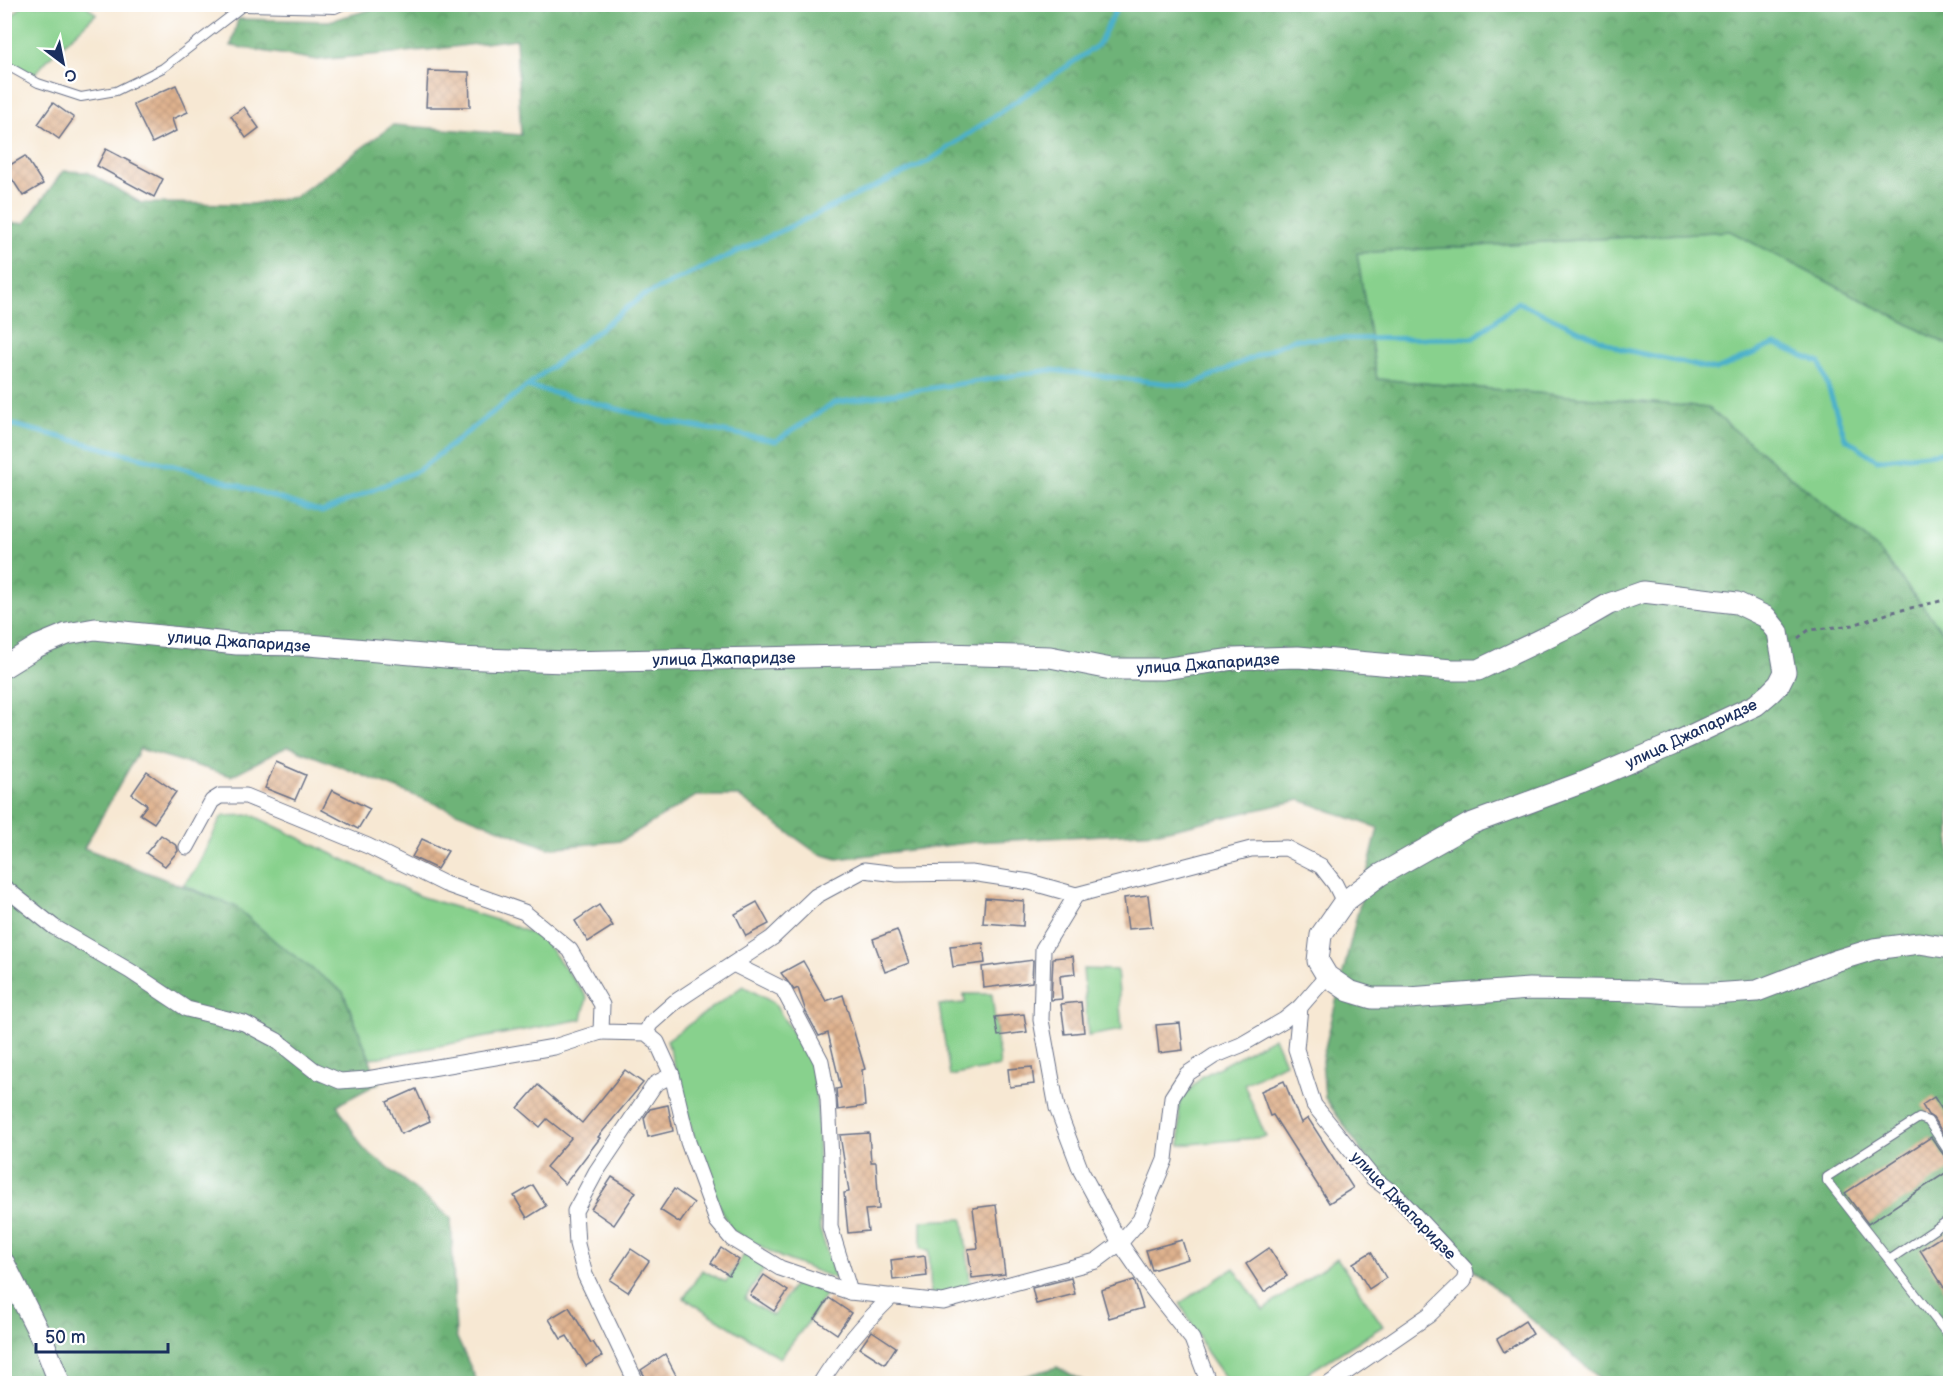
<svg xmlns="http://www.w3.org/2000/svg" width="1955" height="1388" viewBox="0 0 1955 1388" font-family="'Balsamiq Sans',sans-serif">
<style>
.green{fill:#88d18d;stroke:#528076;stroke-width:1.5}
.forest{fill:url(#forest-crowns);stroke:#44716b;stroke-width:1.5}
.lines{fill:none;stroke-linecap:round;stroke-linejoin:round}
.stream{stroke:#4cb1cb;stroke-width:5}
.building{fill:url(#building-cross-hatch)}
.lane-casing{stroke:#687087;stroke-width:10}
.street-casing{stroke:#687087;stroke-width:17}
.secondary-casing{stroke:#687087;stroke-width:23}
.path{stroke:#687087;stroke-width:3;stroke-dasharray:4.5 4.5;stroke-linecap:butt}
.lane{stroke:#fff;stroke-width:8}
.street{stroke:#fff;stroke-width:15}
.secondary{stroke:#fff;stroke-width:21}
.labels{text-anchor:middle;stroke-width:4.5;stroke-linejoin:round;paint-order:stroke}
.street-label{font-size:16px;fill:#1b2f5e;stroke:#fff}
</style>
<defs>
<pattern id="forest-crowns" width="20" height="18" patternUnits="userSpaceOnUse" patternTransform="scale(1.5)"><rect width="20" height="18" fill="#6eb378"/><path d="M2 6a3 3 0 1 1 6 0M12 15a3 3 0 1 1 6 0" fill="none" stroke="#5a9266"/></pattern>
<pattern id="building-cross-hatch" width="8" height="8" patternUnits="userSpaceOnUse" patternTransform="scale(1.5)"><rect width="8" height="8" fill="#dfb28e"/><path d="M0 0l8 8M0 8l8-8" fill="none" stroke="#bf997d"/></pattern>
</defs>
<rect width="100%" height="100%" fill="#fff"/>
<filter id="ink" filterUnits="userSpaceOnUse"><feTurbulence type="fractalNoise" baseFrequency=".0167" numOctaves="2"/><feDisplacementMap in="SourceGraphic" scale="12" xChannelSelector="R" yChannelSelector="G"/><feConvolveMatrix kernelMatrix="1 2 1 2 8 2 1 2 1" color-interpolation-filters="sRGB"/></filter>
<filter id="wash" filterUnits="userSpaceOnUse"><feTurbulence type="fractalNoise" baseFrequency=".008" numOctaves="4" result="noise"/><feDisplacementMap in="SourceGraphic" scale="24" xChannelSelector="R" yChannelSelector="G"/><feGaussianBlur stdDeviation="1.35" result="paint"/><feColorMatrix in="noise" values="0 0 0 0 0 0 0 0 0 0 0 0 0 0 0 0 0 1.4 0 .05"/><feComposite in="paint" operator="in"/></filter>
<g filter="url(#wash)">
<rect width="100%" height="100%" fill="#f7e8d3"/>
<g class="green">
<path d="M21 5H86L96 14 49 58 33 76 5 59V23L22 6Z"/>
<path d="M1730 231 1950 346V641L1876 547 1708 408 1377 379 1357 253Z"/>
<path d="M252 815 419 896 509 924 543 939 587 997 582 1019 370 1059 343 992 277 943 236 907 183 885 196 869 222 816Z"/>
<path d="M1083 969 1117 970 1122 1030 1088 1036Z"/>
<path d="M743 986 774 1003 812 1064 818 1115 820 1230 836 1279 780 1257 731 1230 720 1208 695 1141 667 1040Z"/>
<path d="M964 994H992L1000 1066 950 1076 939 1005 965 1003Z"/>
<path d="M1274 1037 1285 1063 1244 1084 1266 1137 1180 1145 1179 1102 1201 1077Z"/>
<path d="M963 1219 971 1290 931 1297 929 1250 921 1249V1221Z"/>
<path d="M746 1252 766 1266 745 1299 773 1316 798 1279 828 1290 809 1321 780 1358 684 1298 702 1270 726 1282Z"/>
<path d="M1337 1258 1383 1326 1292 1383H1229L1207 1352 1180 1303 1234 1268 1263 1310Z"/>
</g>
<g class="forest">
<path d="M391 4 1950 5V346L1730 231 1357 253 1377 379 1708 408 1876 547 1950 641V1383H1605L1399 1205 1325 1098 1322 1060 1378 828 1300 800 1159 832 975 842 837 859 817 853 738 796H696L621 841 548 848 288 746 231 776 140 749 84 848 236 907 277 943 343 992 379 1083 337 1105 363 1148 451 1218 456 1336 478 1383H5L4 224 25 223 63 171 87 172 141 203 252 204 295 197 393 125 521 135 516 39 437 49 317 60 231 46 238 19 329 21Z"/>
<path d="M1057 1367 1087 1383H1000Z"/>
</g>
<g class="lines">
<g class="stream">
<path d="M527 386 668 422 776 441 834 403 1050 370 1189 386 1294 339 1474 338 1518 302 1621 349 1716 370 1775 344 1820 363 1845 438 1877 460 1950 451"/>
<path d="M14 425 193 471 322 512 419 470 641 297 929 161 1098 45 1119 4"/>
</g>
</g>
<g id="blocks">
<g class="building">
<path d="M428 71 469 72 470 107H426Z"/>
<path d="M176 85 188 112 172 119 176 131 152 143 133 104Z"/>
<path d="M53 103 74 118 59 139 38 124Z"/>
<path d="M244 107 259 128 246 138 231 116Z"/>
<path d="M106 149 163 179 154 197 97 166Z"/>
<path d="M25 156 43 184 23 196 5 168Z"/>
<path d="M276 762 306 775 295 800 265 788Z"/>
<path d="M147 772 176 792 154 823 140 814 147 805 132 794Z"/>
<path d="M332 790 370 809 358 829 322 810Z"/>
<path d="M161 835 177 846 178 851 165 866 146 853Z"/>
<path d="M422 839 448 851 437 869 412 857Z"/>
<path d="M1148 895 1152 927 1128 929 1124 898Z"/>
<path d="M985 898 1024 901 1023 926 983 923Z"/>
<path d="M757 902 769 924 746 936 735 914Z"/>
<path d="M599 905 613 926 588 942 575 921Z"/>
<path d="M897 930 909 963 885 972 873 939Z"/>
<path d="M983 943 985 963 953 967 950 946Z"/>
<path d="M1073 956 1075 974 1060 976 1062 999 1051 1000 1053 958Z"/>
<path d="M1033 960 1032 982 984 988 982 967Z"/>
<path d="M803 961 826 1001 843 995 865 1069 862 1070 865 1106 838 1110 836 1089 841 1088 828 1033 819 1036 806 1012 798 988 794 990 781 973Z"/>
<path d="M1081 1002 1084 1032 1065 1034 1061 1004Z"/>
<path d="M1024 1014 1027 1032 998 1036 995 1017Z"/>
<path d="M1180 1023 1183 1050 1159 1053 1156 1025Z"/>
<path d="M1032 1067 1034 1084 1010 1087 1008 1069Z"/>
<path d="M625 1070 643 1083 598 1137 600 1138 565 1184 546 1167 571 1138 547 1119 540 1127 518 1108 538 1085 582 1123Z"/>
<path d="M1284 1081 1301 1123 1308 1118 1353 1188 1329 1203 1273 1115 1270 1116 1261 1091Z"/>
<path d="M416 1089 430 1121 401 1134 387 1102Z"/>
<path d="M1934 1097 1950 1122V1144L1933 1118 1928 1115 1922 1105Z"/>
<path d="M668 1105 673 1131 648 1137 644 1118 650 1109Z"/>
<path d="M869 1133 871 1162H876L879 1209 865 1210 868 1231 848 1233 844 1193 849 1192 840 1135Z"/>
<path d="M1931 1137 1945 1157 1950 1160V1170L1868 1224 1845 1193Z"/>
<path d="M612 1177 636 1192 614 1225 591 1209Z"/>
<path d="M533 1185 546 1206 527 1218 514 1196Z"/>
<path d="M674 1189 694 1203 680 1223 660 1210Z"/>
<path d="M996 1205 1005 1274 972 1278 968 1249 978 1248 973 1208Z"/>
<path d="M1950 1231V1297L1920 1250Z"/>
<path d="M1182 1240 1188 1259 1152 1270 1146 1250Z"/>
<path d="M721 1248 739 1260 729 1275 711 1263Z"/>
<path d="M1269 1248 1287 1276 1264 1292 1246 1264Z"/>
<path d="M631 1249 649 1261 628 1292 610 1280Z"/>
<path d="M1371 1252 1386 1278 1369 1289 1353 1263Z"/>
<path d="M925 1256 927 1276 893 1280 891 1260Z"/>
<path d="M764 1275 788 1291 774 1311 750 1295Z"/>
<path d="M1071 1278 1075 1294 1036 1304 1032 1288Z"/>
<path d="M1134 1280 1143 1308 1109 1318 1101 1290Z"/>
<path d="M829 1298 851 1313 837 1334 815 1319Z"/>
<path d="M569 1307 591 1343 593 1342 602 1356 586 1366 567 1336 561 1339 549 1319Z"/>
<path d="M1525 1321 1533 1334 1504 1352 1497 1339Z"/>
<path d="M872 1331 896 1347 885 1364 860 1348Z"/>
<path d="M665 1354 680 1383H649L641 1370Z"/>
</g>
</g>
</g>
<g filter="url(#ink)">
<use href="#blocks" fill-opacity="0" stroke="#687087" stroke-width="1.5"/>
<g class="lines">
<g class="lane-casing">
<g id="lane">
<path d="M245 7 335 9 346 4"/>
<path d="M4 64 38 83 81 97 116 91 163 68 246 4"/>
<path d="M1950 1154 1928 1121 1919 1118 1827 1177V1181L1889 1260 1950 1219"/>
<path d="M1889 1260 1950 1338"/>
</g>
</g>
<g class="street-casing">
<g id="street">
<path d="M187 847 212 801 220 796H246L368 846 445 884 524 912 570 950 602 1005 601 1032 646 1033 657 1042 672 1075"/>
<path d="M4 887 54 927 130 971 187 1009 244 1023 276 1040 314 1070 340 1081 367 1079 554 1047 601 1032"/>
<path d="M733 964 783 989 821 1061 828 1099 831 1159 830 1227 850 1292"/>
<path d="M1300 1007 1296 1049 1314 1105 1373 1178 1397 1196 1465 1269 1466 1274 1464 1281 1429 1315 1329 1384"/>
<path d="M646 1033 650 1024 675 1002 772 938 816 896 864 870 897 874 971 873 1030 882 1076 895"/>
<path d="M637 1384 585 1275 577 1244 575 1211 596 1172 655 1084 672 1075 688 1142 717 1221 732 1239 780 1268 850 1292 943 1302 1096 1261 1120 1243 1140 1220 1165 1160 1172 1097 1187 1074 1214 1056 1241 1045 1284 1020 1300 1007 1327 976"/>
<path d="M820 1384C840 1351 865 1322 892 1296"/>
<path d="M1209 1384 1192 1339 1147 1282 1120 1243 1081 1171 1057 1108 1041 1020 1043 949 1076 895 1251 849 1286 848 1321 866 1335 884 1344 902"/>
</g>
</g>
<g class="secondary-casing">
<g id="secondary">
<path d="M4 667 38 646 67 634 95 629 237 644 309 645 457 658 565 662 943 654 1050 657 1111 669H1162L1233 659 1298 657 1452 670H1478L1576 623 1609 604 1643 592 1737 603 1766 617 1778 632 1785 672 1779 684 1770 693 1756 705 1673 744 1581 783 1470 824 1380 875 1344 902 1321 935 1318 961 1327 976 1349 991 1372 998H1409L1529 989 1647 991 1681 994H1713L1757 991 1835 961 1874 949 1919 943 1950 948"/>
<path d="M4 1263 44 1343 60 1384"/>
</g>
</g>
<path class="path" d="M1798 638 1809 630 1853 625 1893 612 1945 600 1950 603"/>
<use href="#lane" class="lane"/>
<use href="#street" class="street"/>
<use href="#secondary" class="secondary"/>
</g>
</g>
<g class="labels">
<g class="street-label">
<text transform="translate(239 641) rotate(4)" y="6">улица Джапаридзе</text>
<text transform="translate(724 658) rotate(-1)" y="6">улица Джапаридзе</text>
<text transform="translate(1208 663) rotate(-4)" y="6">улица Джапаридзе</text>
<text transform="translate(1691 733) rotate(-25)" y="6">улица Джапаридзе</text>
<text transform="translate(1404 1205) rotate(46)" y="6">улица Джапаридзе</text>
</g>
</g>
<rect width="1955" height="1388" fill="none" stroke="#fff" stroke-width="24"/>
<g transform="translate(63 63) rotate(148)" stroke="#ffffff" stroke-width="4.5" paint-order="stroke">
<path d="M0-4.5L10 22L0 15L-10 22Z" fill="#1b2f5e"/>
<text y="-9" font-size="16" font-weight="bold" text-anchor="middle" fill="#1b2f5e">С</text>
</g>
<path d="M36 1343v9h132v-9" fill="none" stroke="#1b2f5e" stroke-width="3"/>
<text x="45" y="1343" font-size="18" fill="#1b2f5e" stroke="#ffffff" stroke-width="4.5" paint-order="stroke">50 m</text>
</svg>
